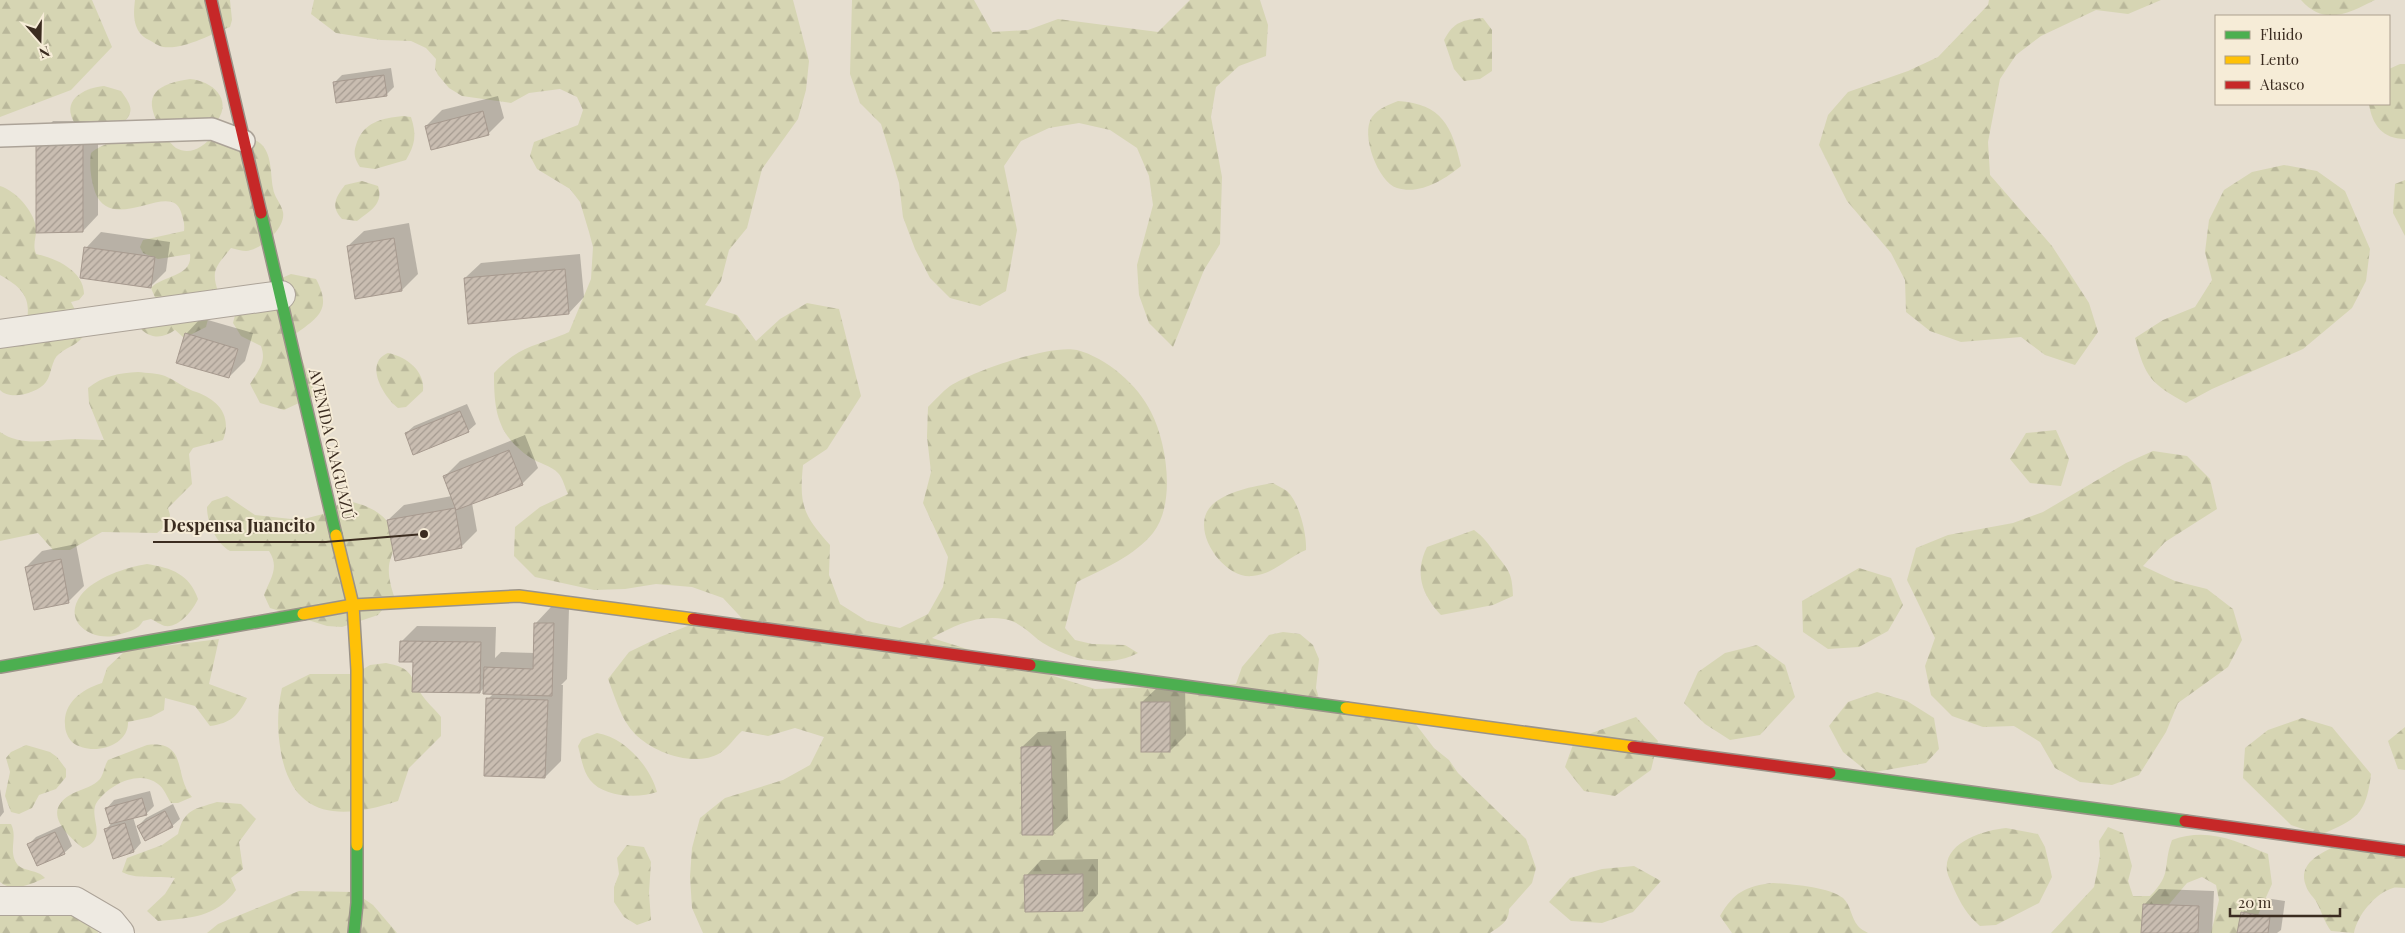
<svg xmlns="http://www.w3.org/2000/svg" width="2405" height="933" viewBox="0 0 2405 933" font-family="'Playfair Display',serif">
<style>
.forest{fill:url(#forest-firs)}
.shadow{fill:#0003}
.building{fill:url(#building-hatch);stroke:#a79a8f}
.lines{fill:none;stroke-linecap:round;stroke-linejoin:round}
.lane-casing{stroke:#aca398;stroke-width:24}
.street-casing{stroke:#aca398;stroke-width:30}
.fast-casing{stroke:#9b9388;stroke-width:14}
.slow-casing{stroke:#9b9388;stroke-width:14}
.jam-casing{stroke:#9b9388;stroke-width:14}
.lane{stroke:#eeeae2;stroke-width:21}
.street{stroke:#eeeae2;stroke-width:28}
.fast{stroke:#4caf50;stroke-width:11}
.slow{stroke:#ffc107;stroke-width:11}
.jam{stroke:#c62828;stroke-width:11}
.labels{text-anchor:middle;stroke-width:4;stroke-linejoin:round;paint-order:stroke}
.street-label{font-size:16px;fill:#3b2c20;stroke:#f6ecd7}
.leader{fill:none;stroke:#3b2c20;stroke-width:2}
.callout-dot{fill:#3b2c20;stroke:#f6ecd7;stroke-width:2}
.callout-label{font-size:18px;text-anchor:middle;font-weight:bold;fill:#3b2c20;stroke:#f6ecd7;stroke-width:4;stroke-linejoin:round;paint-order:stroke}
</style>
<defs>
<pattern id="forest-firs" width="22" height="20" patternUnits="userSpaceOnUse" patternTransform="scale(1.25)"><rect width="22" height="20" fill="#d6d5b3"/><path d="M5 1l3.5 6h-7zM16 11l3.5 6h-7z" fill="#b9b79a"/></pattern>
<pattern id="building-hatch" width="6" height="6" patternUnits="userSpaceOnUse" patternTransform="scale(1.25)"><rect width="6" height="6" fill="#c9bdb1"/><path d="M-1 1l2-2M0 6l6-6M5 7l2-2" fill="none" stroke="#a49a90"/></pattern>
</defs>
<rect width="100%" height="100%" fill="#e6ded0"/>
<g class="forest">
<path d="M0 0H92L112 47 71 90 0 117Z"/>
<path d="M135 0H230L232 20 230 27C211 34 184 50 163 47 158 46 153 42 149 40 133 32 133 16 135 0Z"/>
<path d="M314 0H793L809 61 806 90 798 119 762 169 747 228 729 250 721 281 705 305 737 315 756 341 780 319 807 303 839 309 861 396 827 449 803 465C799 505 803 515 830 545L829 575 840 604 867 621 900 628 928 614 943 587 948 557 923 503 931 472 927 437 928 407C935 400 942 392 950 386 973 371 1051 344 1077 350 1107 358 1138 385 1151 412 1167 443 1176 504 1153 533 1134 556 1104 569 1077 582L1065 628 1075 640 1092 644 1125 645 1138 653C1107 669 1072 660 1043 643 1031 635 1020 621 1004 619 977 615 955 625 932 638L1095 689 1236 684 1242 667 1269 635 1283 632 1300 634 1313 645 1319 659 1316 688 1320 702 1414 722 1434 748 1449 760 1458 773 1526 839 1536 868 1532 883 1509 909C1509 922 1500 926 1490 933H703L692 908 690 877 692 848 700 818 725 798 783 780 810 765 824 737 795 728 768 736 742 731C735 737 728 748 720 753 695 768 654 753 635 734 621 720 615 697 608 679L629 652 660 637 690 625 751 628 723 598 692 587 656 584 625 589 594 590 535 577 514 556 515 527 540 507 568 494C565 488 563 478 558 473 552 466 538 463 531 458 497 435 494 411 494 373 521 344 536 347 569 332L591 279 593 247 589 232 580 202 570 189 537 169 530 156 534 142 578 125 583 110 577 97 560 89 529 93 511 103 462 96 449 88 438 75 435 69 436 59 426 48 411 41 381 40 336 33 311 14Z"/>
<path d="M852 0H974L992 32 1028 30 1058 19 1158 32 1190 0H1260L1268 25 1266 56 1239 66 1216 87 1211 117 1222 177 1220 244 1204 270 1173 347 1149 323 1139 295 1137 265 1153 205 1149 176 1137 148 1110 130 1079 123 1049 128 1021 141 1004 166 1017 230 1006 291 980 306 950 298 930 278 915 249 903 217 899 183 881 124 860 103 850 74Z"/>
<path d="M1989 0H2161L2128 14 2096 10 2041 36 2016 55 2000 79 1988 142 1990 175 2052 246 2089 303 2098 332 2075 365 2045 355 2021 337 1961 342 1930 331 1906 312 1905 280 1891 253 1847 201 1819 145 1828 115 1848 92 1908 71 1938 57 1988 5Z"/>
<path d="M2301 0H2375C2349 13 2325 27 2301 0Z"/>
<path d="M1483 18 1492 30V71L1480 79 1464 81 1454 69 1444 40C1454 21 1463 20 1483 18Z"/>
<path d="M2400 64H2405V139C2383 139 2372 125 2369 104H2389V69Z"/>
<path d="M190 79C212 81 233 99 217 121L160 127C140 93 159 84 190 79Z"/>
<path d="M104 86 121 91C133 108 135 112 119 127L76 125C59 101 83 88 104 86Z"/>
<path d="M1398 101C1442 104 1452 126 1461 166 1444 180 1420 195 1397 188 1378 182 1360 134 1372 117 1379 108 1388 105 1398 101Z"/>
<path d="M403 116 411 117C417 135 415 145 406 160L375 169 360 167C355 159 353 154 356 145 363 122 382 118 403 116Z"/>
<path d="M213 135C225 136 244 135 255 140 273 148 270 173 273 188 274 197 281 203 283 212 286 228 261 250 246 251 242 251 236 249 231 248 216 267 210 270 219 294L204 311 208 319 206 327 184 338 173 328 175 330C163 339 150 339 140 328L157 302 151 288C163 275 193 277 190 254L158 259 143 253 140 247 143 240 184 231C185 223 183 219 181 212 171 179 112 236 95 192 91 179 89 167 91 153 104 141 148 130 164 138 169 140 172 145 176 148 190 156 204 147 213 135Z"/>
<path d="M2284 165 2317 171 2345 191 2370 249 2366 281 2352 308 2303 349 2212 389 2186 403C2151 384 2145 377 2135 338L2163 320 2195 307 2212 280 2205 252 2209 220 2224 190 2252 172Z"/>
<path d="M2405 180V236L2393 213 2395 184Z"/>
<path d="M362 181 378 186C384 204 370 211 357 221L342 219C330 206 336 197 345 185Z"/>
<path d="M0 186C16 191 33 210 36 227 37 237 32 244 36 254 56 258 84 271 84 294L79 300 71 302 86 331C80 345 70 345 59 354 51 360 52 374 46 382 38 393 10 401 0 390V341L24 332C33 302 27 290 0 275Z"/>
<path d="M291 274 316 279C333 311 317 318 293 336L316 395 284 410 260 403 250 384C258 371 267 362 261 346L241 336 233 323 239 300 245 294Z"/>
<path d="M388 353C407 357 425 371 423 391L406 407 398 408C384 398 363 363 388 353Z"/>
<path d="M138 372C147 373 157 373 165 376 175 380 183 387 193 391 216 398 233 414 223 440L193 448 189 454 192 484 168 508 170 515 168 524 157 533 102 532 70 550H53L38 533 0 541V432C23 448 50 439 77 439 86 439 95 440 104 440L89 403 88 388C103 376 119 373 138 372Z"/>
<path d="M2056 430 2069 459 2061 486 2030 483 2010 459 2026 433Z"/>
<path d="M2153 451 2187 456 2210 479 2217 509 2165 542 2143 566 2175 581 2207 589 2233 609 2242 640 2228 667 2178 703 2166 732 2139 775 2112 785 2080 782 2055 768 2040 742 2014 726 1983 727 1952 716 1931 695 1925 666 1935 638 1907 580 1916 548 1948 535 2013 523 2043 512 2126 463Z"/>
<path d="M1273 483C1277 486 1283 488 1287 491 1299 502 1307 534 1306 550 1288 557 1273 575 1252 576 1223 579 1188 528 1212 505 1227 491 1254 486 1273 483Z"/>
<path d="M227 496 255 515 300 520 323 514 344 501C366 503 392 515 395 540 396 548 390 557 389 566 388 576 391 587 394 596L378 615 342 627 327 626 270 608 264 595C270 579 280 568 269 551H230C216 543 207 523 207 507L212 501Z"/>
<path d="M1474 530C1484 537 1488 544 1495 553 1509 571 1512 572 1513 596L1493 605 1441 615C1422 595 1414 573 1427 547Z"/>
<path d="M147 564C172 568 189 574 198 599 193 610 179 628 165 626 161 625 155 621 151 619L143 621C138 630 130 631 121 634 95 644 60 623 81 595 94 578 127 567 147 564Z"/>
<path d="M1859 568 1891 578 1903 605 1888 631 1859 647 1828 649 1803 632 1802 601Z"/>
<path d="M219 639 209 684 247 698C238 716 231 723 210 726L195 706 165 698 164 710 151 717 128 722C129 747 90 757 72 742 68 738 65 731 65 725 63 703 82 689 102 683L107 668 125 651Z"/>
<path d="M1757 645 1785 665 1795 697 1760 735 1730 740 1705 724 1684 703 1698 672 1725 653Z"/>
<path d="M386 663C410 668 409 672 420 692 425 701 435 709 441 717V736L409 768 398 801C343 819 294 821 281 753 277 729 277 711 282 688L310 674H355L370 665Z"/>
<path d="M1877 692 1907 701 1934 718 1939 749 1926 763 1869 773 1843 752 1829 726 1848 702Z"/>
<path d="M1636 717 1658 741 1651 770 1615 796 1584 791 1565 767 1575 739Z"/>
<path d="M2302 718 2332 727 2371 774C2366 815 2357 819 2320 835L2291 825 2243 778 2245 748 2268 730Z"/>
<path d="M2405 727V770L2398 769 2388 741Z"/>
<path d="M597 733C624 737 650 766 657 792 638 799 603 797 590 780 583 771 581 757 578 746L582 739Z"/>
<path d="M26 745 50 752 57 757 66 769V777L56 789 39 795 32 808 19 814 11 812 5 796 10 772 6 758 11 752Z"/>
<path d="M147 745C189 740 173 776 192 797L178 803H171C167 797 164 788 158 784 139 769 109 785 97 802 87 817 110 838 83 848 68 836 41 812 70 795 78 790 90 788 98 781 104 776 104 766 108 760Z"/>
<path d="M217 802 241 804 256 819 239 842 243 869 231 878 236 890C216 918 189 918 158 921L147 911 165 894 175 878C157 875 137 880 122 872L127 858 162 845 178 834C184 809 195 809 217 802Z"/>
<path d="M0 824H11C18 837 8 851 17 864 23 872 38 869 45 878 31 884 13 893 0 882Z"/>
<path d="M2108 827 2123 833 2132 866 2128 881 2133 896H2150C2173 873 2162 867 2172 840 2208 827 2235 841 2268 854L2272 884 2258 915 2254 933H2211L2219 900 2216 885 2202 877 2187 883 2160 915V933H2051L2094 887 2100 856 2099 841Z"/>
<path d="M2006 828 2038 834 2045 847 2052 877 2039 903 1996 925 1980 926C1967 915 1961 904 1954 889 1952 883 1948 877 1947 871 1943 842 1985 830 2006 828Z"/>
<path d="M627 845 644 847 651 862 649 893 651 920 637 925 624 917 614 902V887L619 874 617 858Z"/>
<path d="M2338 845 2405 849V888C2401 888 2396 887 2393 888 2375 893 2357 916 2354 933L2331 931C2324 922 2322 912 2317 903 2314 897 2308 893 2306 886 2297 863 2321 853 2338 845Z"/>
<path d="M1634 866 1661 881 1633 912 1602 923 1571 921 1549 902 1570 878 1602 869Z"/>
<path d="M1773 883C1790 884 1829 887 1843 898 1851 905 1851 918 1858 926 1860 929 1865 931 1868 933H1732L1720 916C1734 892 1746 886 1773 883Z"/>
<path d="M299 891 354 892 373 905 397 933H207L218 924Z"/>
<path d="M0 904 95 909 98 933H0Z"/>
</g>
<g class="shadow">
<path d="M391 68 394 87 386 95 334 83 342 75Z"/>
<path d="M498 96 504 118 488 134 426 126 442 110Z"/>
<path d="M53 121H98V215L83 231 38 137Z"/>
<path d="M409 223 418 274 402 290 356 297 348 246 364 231Z"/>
<path d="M101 232 170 242 166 271 150 287 86 248Z"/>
<path d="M580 254 584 297 569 313 465 278 481 263Z"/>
<path d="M201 318 253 333 245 361 229 377 186 334Z"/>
<path d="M467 404 476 424 468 431 406 433 414 426Z"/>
<path d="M525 435 538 468 522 484 472 503 477 531 461 547 388 520 404 505 452 496 445 476 460 461Z"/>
<path d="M76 544 84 586 68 602 26 567 42 551Z"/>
<path d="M551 607 569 608 567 679 561 685H563L561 761 545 777 488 699 494 693 485 687 480 692 414 661 401 642 417 626 496 627 495 658 501 652 535 653 536 623Z"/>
<path d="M1185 686 1186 735 1170 751 1142 702 1158 687Z"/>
<path d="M1066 731 1068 818 1052 833 1022 747 1038 732Z"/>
<path d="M0 789 4 812 0 817Z"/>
<path d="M150 791 154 806 147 813 133 817 141 843 134 851 105 830 111 824 107 808 114 800Z"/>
<path d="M173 804 180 819 172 826H138L146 818Z"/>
<path d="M63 825 72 846 64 853 29 844 36 837Z"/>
<path d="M1098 859V894L1083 910 1026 876 1041 860Z"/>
<path d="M2159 889 2214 891 2212 933H2142L2144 905Z"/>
<path d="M2258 897 2285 901 2281 930 2277 933H2239L2242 913Z"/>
</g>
<g class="building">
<path d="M384 75 387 96 336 103 333 82Z"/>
<path d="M483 111 489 135 431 150 425 126Z"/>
<path d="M36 136H83V232L36 233Z"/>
<path d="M394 238 402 291 355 299 347 246Z"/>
<path d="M84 247 155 257 151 288 80 278Z"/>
<path d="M565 269 569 314 468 324 464 278Z"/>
<path d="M185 333 238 349 229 378 176 363Z"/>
<path d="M460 411 469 432 413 455 405 433Z"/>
<path d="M509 450 523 485 456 510 443 476Z"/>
<path d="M455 508 462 548 395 561 387 520Z"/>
<path d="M61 559 69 603 34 610 25 567Z"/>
<path d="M534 623H554L552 696 483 694 484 667 533 669Z"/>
<path d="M400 641 481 642 480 693 412 692 413 662H399Z"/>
<path d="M486 698 548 700 545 778 484 776Z"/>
<rect x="1141" y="702" width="29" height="50"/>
<path d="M1051 746 1053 835H1022L1021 747Z"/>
<path d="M142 798 147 815 110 824 105 808Z"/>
<path d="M165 811 173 827 145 841 137 826Z"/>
<path d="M125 823 134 852 113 859 104 829Z"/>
<path d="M55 832 65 854 37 866 27 844Z"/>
<path d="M1083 874V911L1025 912 1024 875Z"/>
<path d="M2143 904 2199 906 2198 933H2141Z"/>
<path d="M2241 912 2270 917 2268 933H2237Z"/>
</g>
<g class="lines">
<g class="lane-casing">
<path id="lane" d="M0 136 212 129 244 141"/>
</g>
<g class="street-casing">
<g id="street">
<path d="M0 334 281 295"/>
<path d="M0 901H75L111 922 120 933"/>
</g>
</g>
<g class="fast-casing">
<g id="fast">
<path d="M261 213 336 535"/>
<path d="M1030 665 1346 708"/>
<path d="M0 667 303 614"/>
<path d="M1830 773 2185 821"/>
<path d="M354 933 357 903V845"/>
</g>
</g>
<g class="slow-casing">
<g id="slow">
<path d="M336 535 353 605 357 670V845"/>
<path d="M303 614 353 605 519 596 693 619"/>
<path d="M1346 708 1633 747"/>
</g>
</g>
<g class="jam-casing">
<g id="jam">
<path d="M211 0 261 213"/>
<path d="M693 619 1030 665"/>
<path d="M1633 747 1830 773"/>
<path d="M2185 821 2405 851"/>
</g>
</g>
<use href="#lane" class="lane"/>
<use href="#street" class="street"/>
<use href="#fast" class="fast"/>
<use href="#slow" class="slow"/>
<use href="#jam" class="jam"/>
</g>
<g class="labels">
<g class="street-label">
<text transform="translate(332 444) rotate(77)" y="6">AVENIDA CAAGUAZÚ</text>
</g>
</g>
<path class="leader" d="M424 534L326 542H153"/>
<circle class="callout-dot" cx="424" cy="534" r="5"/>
<g class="callout-label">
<text x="239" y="532">Despensa Juancito</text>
</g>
<rect x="2215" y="15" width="175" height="90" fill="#f6ecd7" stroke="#ab9f8e"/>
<rect x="2225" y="31" width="25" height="8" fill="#4caf50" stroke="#ab9f8e"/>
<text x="2260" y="40" font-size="15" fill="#3b2c20">Fluido</text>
<rect x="2225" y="56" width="25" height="8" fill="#ffc107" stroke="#ab9f8e"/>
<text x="2260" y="65" font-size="15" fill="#3b2c20">Lento</text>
<rect x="2225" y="81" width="25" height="8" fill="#c62828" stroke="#ab9f8e"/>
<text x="2260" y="90" font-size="15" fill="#3b2c20">Atasco</text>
<g transform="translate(40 40) rotate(160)" stroke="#f6ecd7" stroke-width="4" paint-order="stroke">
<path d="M0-4L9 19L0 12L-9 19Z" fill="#3b2c20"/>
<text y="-8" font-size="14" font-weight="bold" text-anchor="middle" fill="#3b2c20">N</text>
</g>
<path d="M2230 908v8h110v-8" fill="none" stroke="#3b2c20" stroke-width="2.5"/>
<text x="2238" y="908" font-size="15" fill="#3b2c20" stroke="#f6ecd7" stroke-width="4" paint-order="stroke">20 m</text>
</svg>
